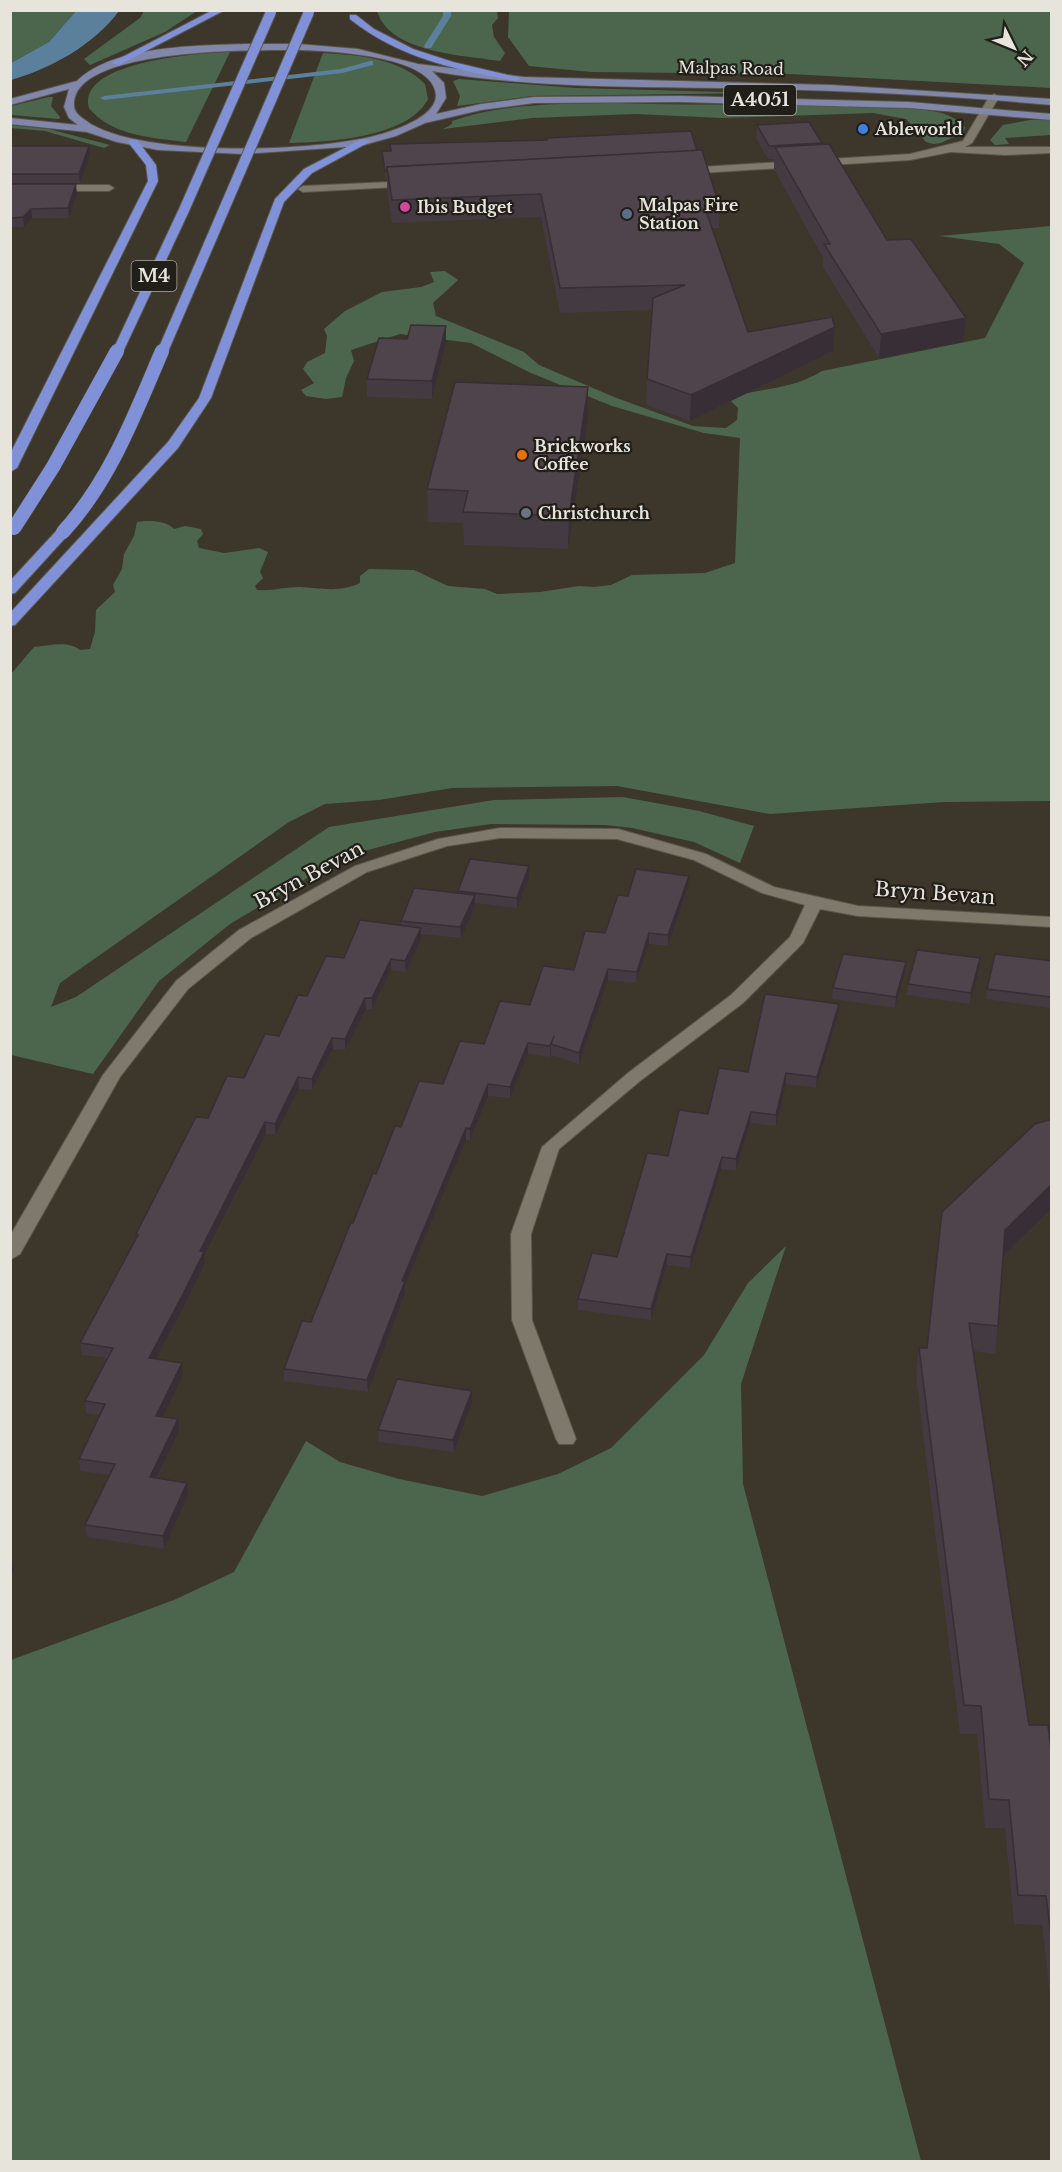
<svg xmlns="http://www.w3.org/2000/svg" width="1062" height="2172" viewBox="0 0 1062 2172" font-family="'Libre Baskerville',serif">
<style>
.green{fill:#4c664d}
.water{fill:#5b809b}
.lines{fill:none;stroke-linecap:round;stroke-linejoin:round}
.stream{fill:#5b809b;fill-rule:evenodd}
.minor-casing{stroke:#5a554b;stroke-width:2}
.primary-casing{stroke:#5a554b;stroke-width:2}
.motorway-casing{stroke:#5a554b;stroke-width:2}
.minor{fill:#7e796a;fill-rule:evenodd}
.primary{fill:#8087ab;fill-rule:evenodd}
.motorway{fill:#8191d7;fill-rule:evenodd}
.motorway-bridge-far1-casing{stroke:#5a554b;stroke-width:12;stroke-linecap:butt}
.motorway-bridge-casing{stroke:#5a554b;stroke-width:15;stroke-linecap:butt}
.motorway-bridge-far1{stroke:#8191d7;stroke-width:10}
.motorway-bridge{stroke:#8191d7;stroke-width:14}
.wall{fill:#443a41}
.shaded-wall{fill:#372f35}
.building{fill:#4f434c;stroke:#372f35;stroke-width:1.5}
.shop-dot{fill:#3f7fe0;stroke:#211f19;stroke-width:2}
.hotel-dot{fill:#d1479c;stroke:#211f19;stroke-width:2}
.service-dot{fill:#5c6f8a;stroke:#211f19;stroke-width:2}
.food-dot{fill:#e8710a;stroke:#211f19;stroke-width:2}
.worship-dot{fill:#6b7280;stroke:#211f19;stroke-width:2}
.labels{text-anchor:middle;stroke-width:4.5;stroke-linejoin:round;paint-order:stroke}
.far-street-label{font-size:16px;fill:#e7e4dc;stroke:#211f19}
.far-poi-label{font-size:16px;font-weight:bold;fill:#e7e4dc;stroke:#211f19;text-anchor:start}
.shield{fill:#211f19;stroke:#aca9a2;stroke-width:1.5}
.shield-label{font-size:18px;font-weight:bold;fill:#e7e4dc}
.street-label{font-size:20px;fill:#e7e4dc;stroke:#211f19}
</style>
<rect width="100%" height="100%" fill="#3c372a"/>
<g class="green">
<path d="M11 11H76L49 42 11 63Z"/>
<path d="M144 11H197L165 32 90 65 84 59 140 18Z"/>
<path d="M377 11H497L498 18 492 25 494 37 505 53 500 61C462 55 390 53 377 11Z"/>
<path d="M509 11H1051V88L790 74 591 72 529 66 508 37Z"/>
<path d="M230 52 186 142C154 138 111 136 89 108 76 61 201 53 230 52Z"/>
<path d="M323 53C357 55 400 58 425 84L428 99C408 138 328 142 289 143Z"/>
<path d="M459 79 576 88 765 93 532 96 457 106 460 96 453 81Z"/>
<path d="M49 97H53L51 106 60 117 59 119 11 115V106Z"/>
<path d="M613 103C695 106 776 103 859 107 886 109 916 107 942 113 951 116 958 120 965 127L964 132 941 143 933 144 926 142 906 119 873 113 723 118 635 114 532 118 443 129 452 124V121C503 103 559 104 613 103Z"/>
<path d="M1030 120H1051V135L1005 138 1009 144 995 145 990 140 1003 125Z"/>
<path d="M11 125 49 129 110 145 104 148 45 131 11 128Z"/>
<path d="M1051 226V801L944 802 770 814 617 786 452 788 379 800 325 804 289 822 60 983 51 1007 76 997 329 827 494 800 623 797 699 811 754 826 740 863 694 842 632 828 605 825 491 824 435 832 342 857 230 924 159 981 93 1074 11 1055V674L34 647C48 646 68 640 80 650L90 649 95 632 96 610 115 592 113 585 122 569 124 554 134 536 137 522C148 520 166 520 174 529L185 526 201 529 203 534 197 541 199 548 224 553 259 548 268 552 260 572 263 578 255 586 257 590C272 591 285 587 299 587 321 588 339 593 360 583V576L369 569 414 570 448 586 485 589 497 594 540 592 579 586 594 587 611 585 632 575 705 573 735 563 740 438 704 433 612 406 531 373 471 343 400 334 351 350 354 361 346 378 342 397 326 399 306 396 301 390 314 383 303 369 307 362 325 353 327 336 324 329 345 311 382 292 421 287 434 282 430 272 445 271 458 280 433 303 436 316 524 352 539 365 614 397 693 426 726 428 737 420 738 408 728 398C763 387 789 391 822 371L985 338 1024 263 999 244 939 236Z"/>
<path d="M786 1246 741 1384 743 1484 921 2161H11V1660L174 1600 234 1572 306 1441 340 1462 399 1479 482 1496 558 1474 611 1448 704 1355 748 1283Z"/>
</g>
<path class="water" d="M76 11H119C94 45 50 69 11 80V63L49 42Z"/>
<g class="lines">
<g class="stream">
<path d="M443 10H451V16L431 48H425L424 46 443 16Z"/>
<path d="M370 61H373V65L342 73 104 100 100 98 104 96 341 69Z"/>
</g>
<g class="minor-casing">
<g id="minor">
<path d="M994 94 999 97 972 143 965 147H1052V153L1005 155 951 152 910 160 685 174 680 171 685 168 910 154 963 141 989 97Z"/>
<path d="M412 181 417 184 416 186 303 192 298 189 303 186Z"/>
<path d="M10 185H109L114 188 109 191H10Z"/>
<path d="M500 828 618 829 706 854 774 887 858 906 1052 917V927L858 916 820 909 803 943 743 1003 640 1081 559 1149 531 1234 532 1320 576 1439 573 1444H559L556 1439 512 1320 511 1234 542 1147 628 1073 731 995 790 937 805 905 762 893 694 860 617 839 500 838 447 846 367 872 251 938 188 989 120 1077 20 1254 10 1260V1236L103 1075 176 981 239 930 355 866 438 839Z"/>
</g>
</g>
<g class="primary-casing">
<path id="primary" d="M245 44H298L358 49 418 64 524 77 831 85 1052 99V105C942 95 833 90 723 88 626 86 528 88 432 71L444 83 446 98 436 114 481 104 534 97 680 96 909 102 1052 114V120L909 108 680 102 534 103 481 110 425 123 396 136 360 146 243 154 158 150 117 142 87 132 10 124V118L78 125 69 118 64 107 69 89 10 105V99L77 81C114 45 196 46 245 44ZM298 50C329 51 434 55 436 95 436 115 403 127 388 132 328 153 135 159 85 120 78 115 73 111 74 102 79 47 258 50 298 50Z"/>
</g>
<g class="motorway-casing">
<g id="motorway">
<path d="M213 10H225L119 65 111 63Z"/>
<path d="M350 15H356L374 29 413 49 453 62 521 78 516 81C456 70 399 58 350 19Z"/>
<path d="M362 139 371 141 312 173 284 202 211 398 178 448 15 625 10 626V613L168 442 199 398 275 199 304 169Z"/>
<path d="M129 140H137L156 165 158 181 17 468 10 472V454L148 181 146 165 128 142Z"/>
<path d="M63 528 70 532 68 535 15 593 10 594V581L58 529Z"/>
</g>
</g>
<use href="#minor" class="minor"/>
<use href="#primary" class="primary"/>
<use href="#motorway" class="motorway"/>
<g class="motorway-bridge-far1-casing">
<g id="motorway-bridge-far1">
<path d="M117 353 184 210 271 12"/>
<path d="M162 353 309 12"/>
</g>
</g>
<g class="motorway-bridge-casing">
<g id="motorway-bridge">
<path d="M14 528 53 467 117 351"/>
<path d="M63 532C110 481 135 414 162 351"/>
</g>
</g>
<use href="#motorway-bridge-far1" class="motorway-bridge-far1"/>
<use href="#motorway-bridge" class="motorway-bridge"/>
</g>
<g class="wall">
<path d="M757 125 822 143V145L887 240 963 342 879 358 823 267V258L774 169V159H768L756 138Z"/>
<path d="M546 138 697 151 719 205V228H712L748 332 835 327 833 351 690 421 646 405 647 379 652 310 560 313 541 217 392 223 387 190V179H386L383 159 382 151H390V144L546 140Z"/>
<path d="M10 146H89L90 155 80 183H10Z"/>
<path d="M10 184 77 193 69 218H32L24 227H10Z"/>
<path d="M446 343 432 399 367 397V379Z"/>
<path d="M588 418 568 549 464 545 463 523 428 522 427 489Z"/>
<path d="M529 877 517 908 475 903V906L461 938 421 934V939L406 972 391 970 372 1009H366L345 1050 333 1049 312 1090 299 1089 275 1135 266 1134 204 1256 205 1263 183 1308 156 1359 183 1375 162 1417 179 1431 157 1478 187 1483 188 1495 164 1549 87 1537 85 1525 109 1475 80 1471 79 1459 100 1415 86 1413 85 1401 107 1358 82 1355 80 1343 136 1239V1234L208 1118 244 1078 279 1036 307 996 344 958 401 925V921L458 893V891Z"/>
<path d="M688 886 668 946 649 944 636 983 608 980 579 1064 551 1055V1054L550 1057 528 1054 510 1098 488 1096 470 1140H466L405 1285V1293L368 1392 284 1381V1369L311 1322 353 1223 376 1174 401 1127 484 1044 574 970 605 933 628 896Z"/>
<path d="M1052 961V1000L1050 1008 986 999 987 989Z"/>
<path d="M906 962 905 973 895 1008 832 999 833 988Z"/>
<path d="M979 969 970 1004 907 995 908 984Z"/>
<path d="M838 1015 816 1088 786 1084 776 1126 750 1123 736 1171 721 1169 690 1268 667 1265 651 1320 578 1310V1299L617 1257 668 1156 748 1072Z"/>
<path d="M1052 1208 1003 1256 998 1326 995 1354 973 1351 1029 1725 1052 1759V2012L1042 1925 1014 1924 1005 1828H985L977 1734H960L916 1376 919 1348H927L942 1212Z"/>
<path d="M472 1402 454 1452 379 1442 378 1430Z"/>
</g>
<g class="shaded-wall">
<path d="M89 146 90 155 80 183 79 174Z"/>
<path d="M76 184 77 193 69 218 68 208Z"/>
<path d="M31 209 32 218 24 227 23 217Z"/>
<path d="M966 318 963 342 879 358 881 334Z"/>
<path d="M446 326V343L432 399V381Z"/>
<path d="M835 327 833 351 690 421 691 395Z"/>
<path d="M588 387V418L568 549 569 516Z"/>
<path d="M529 866V877L517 908V898Z"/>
<path d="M689 876 688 886 668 946V935Z"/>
<path d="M475 895V906L461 938 460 927Z"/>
<path d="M421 928V939L406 972 405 961Z"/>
<path d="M649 933V944L636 983 637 972Z"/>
<path d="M980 958 979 969 970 1004 971 993Z"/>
<path d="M391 959V970L372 1009V998Z"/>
<path d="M906 962 905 973 895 1008 896 997Z"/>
<path d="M608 969V980L579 1064V1053Z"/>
<path d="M365 998 366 1009 345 1050V1039Z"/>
<path d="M839 1004 838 1015 816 1088 817 1077Z"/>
<path d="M554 1036 551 1044V1054L550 1057V1046Z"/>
<path d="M332 1038 333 1049 312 1090V1079Z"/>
<path d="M528 1043V1054L510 1098V1087Z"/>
<path d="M786 1073V1084L776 1126V1115Z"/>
<path d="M298 1077 299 1089 275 1135V1124Z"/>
<path d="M488 1084V1096L470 1140V1129Z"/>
<path d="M751 1112 750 1123 736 1171V1159Z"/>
<path d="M265 1122 266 1134 204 1256 205 1263 183 1308 150 1370 149 1358 200 1251Z"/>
<path d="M466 1128V1140L405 1285V1293L368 1392 367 1380 402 1281Z"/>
<path d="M722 1157 721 1169 690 1268 691 1257Z"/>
<path d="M1052 1184V1208L1002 1257 1005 1230Z"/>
<path d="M667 1254V1265L651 1320V1309Z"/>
<path d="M182 1363 183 1375 157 1428 156 1416Z"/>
<path d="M472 1391V1402L454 1452 453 1440Z"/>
<path d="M178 1419 179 1431 151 1489 150 1477Z"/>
<path d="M187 1483 188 1495 164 1549 163 1536Z"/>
<path d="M12 1559 14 1571 10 1576V1561Z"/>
</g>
<g class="building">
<path d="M809 122 822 143 769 146 757 125Z"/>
<path d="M691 131 697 151 387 167V171H385L382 151H391L390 144 547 140 546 138Z"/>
<path d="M829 144 887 240 911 239 966 318 881 334 824 244H830L775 147Z"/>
<path d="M10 146H89L79 174H10Z"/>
<path d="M702 150 719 205H704L748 332 832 317 835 327 691 395 647 379 653 298 685 285 560 288 541 194 392 200 387 167Z"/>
<path d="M10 184H76L68 208 31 209 23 217 10 218Z"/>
<path d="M411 325 446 326 432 381 367 379 379 338 407 339Z"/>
<path d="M455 382 588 387 569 516 463 512 468 491 427 489Z"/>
<path d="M470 859 529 866 517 898 458 891Z"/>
<path d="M636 869 689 876 668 935 649 933 637 972 608 969 579 1053 551 1044 554 1036 550 1046 528 1043 510 1087 488 1084 470 1129 466 1128 402 1281H405L367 1380 284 1369 302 1321 311 1322 351 1222 353 1223 373 1173 376 1174 395 1126 401 1127 419 1081 443 1084 460 1041 484 1044 500 1001 530 1005 543 966 574 970 585 931 605 933 618 895 628 896Z"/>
<path d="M414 888 475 895 460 927 401 921Z"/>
<path d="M360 920 421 928 405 961 391 959 372 998H365L345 1039 332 1038 312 1079 298 1077 275 1124 265 1122 200 1251 204 1252 182 1296 149 1358 182 1363 156 1416 178 1419 150 1477 187 1483 163 1536 85 1525 115 1464 79 1459 105 1404 85 1401 113 1348 80 1343 138 1235 136 1234 196 1117 208 1118 227 1076 244 1078 265 1034 279 1036 298 995 307 996 326 956 344 958Z"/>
<path d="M917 950 980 958 971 993 908 984Z"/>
<path d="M843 954 906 962 896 997 833 988Z"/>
<path d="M995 954 1052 961 1051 997 987 989Z"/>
<path d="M765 994 839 1004 817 1077 786 1073 776 1115 751 1112 736 1159 722 1157 691 1257 667 1254 651 1309 578 1299 592 1253 617 1257 647 1153 668 1156 679 1110 708 1114 719 1068 748 1072Z"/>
<path d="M1052 1119V1184L1005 1230 998 1326 969 1323 1029 1725H1048L1052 1759V1943L1046 1896 1018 1895 1009 1800 989 1799 981 1706 964 1705 919 1348H927L942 1212 1035 1124Z"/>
<path d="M397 1379 472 1391 453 1440 378 1430Z"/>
</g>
<circle class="shop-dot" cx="863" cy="129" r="6"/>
<circle class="hotel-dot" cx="405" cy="207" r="6"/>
<circle class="service-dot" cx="627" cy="214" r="6"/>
<circle class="food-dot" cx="522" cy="455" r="6"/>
<circle class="worship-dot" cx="526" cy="513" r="6"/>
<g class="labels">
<g class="far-street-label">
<text transform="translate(731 68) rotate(1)" y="6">Malpas Road</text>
</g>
<g class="far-poi-label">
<text x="875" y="135">Ableworld</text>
<text x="639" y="211">Malpas Fire<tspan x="639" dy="18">Station</tspan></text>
<text x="417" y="213">Ibis Budget</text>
<text x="534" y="452">Brickworks<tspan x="534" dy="18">Coffee</tspan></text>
<text x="538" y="519">Christchurch</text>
</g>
<g class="shield">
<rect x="724" y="85" width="72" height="30" rx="4.5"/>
<rect x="131.5" y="261" width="45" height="30" rx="4.5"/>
</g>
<g class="shield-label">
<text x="760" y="106">A4051</text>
<text x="154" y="282">M4</text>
</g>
<g class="street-label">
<text transform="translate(309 875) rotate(-28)" y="7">Bryn Bevan</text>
<text transform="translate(935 893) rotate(4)" y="7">Bryn Bevan</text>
</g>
</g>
<rect width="1062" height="2172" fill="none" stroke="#e7e4dc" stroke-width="24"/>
<g transform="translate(1014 48) rotate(133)" stroke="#211f19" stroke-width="4.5" paint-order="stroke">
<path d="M0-4.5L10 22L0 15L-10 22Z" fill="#e7e4dc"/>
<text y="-9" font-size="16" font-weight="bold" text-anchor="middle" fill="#e7e4dc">N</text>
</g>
</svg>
